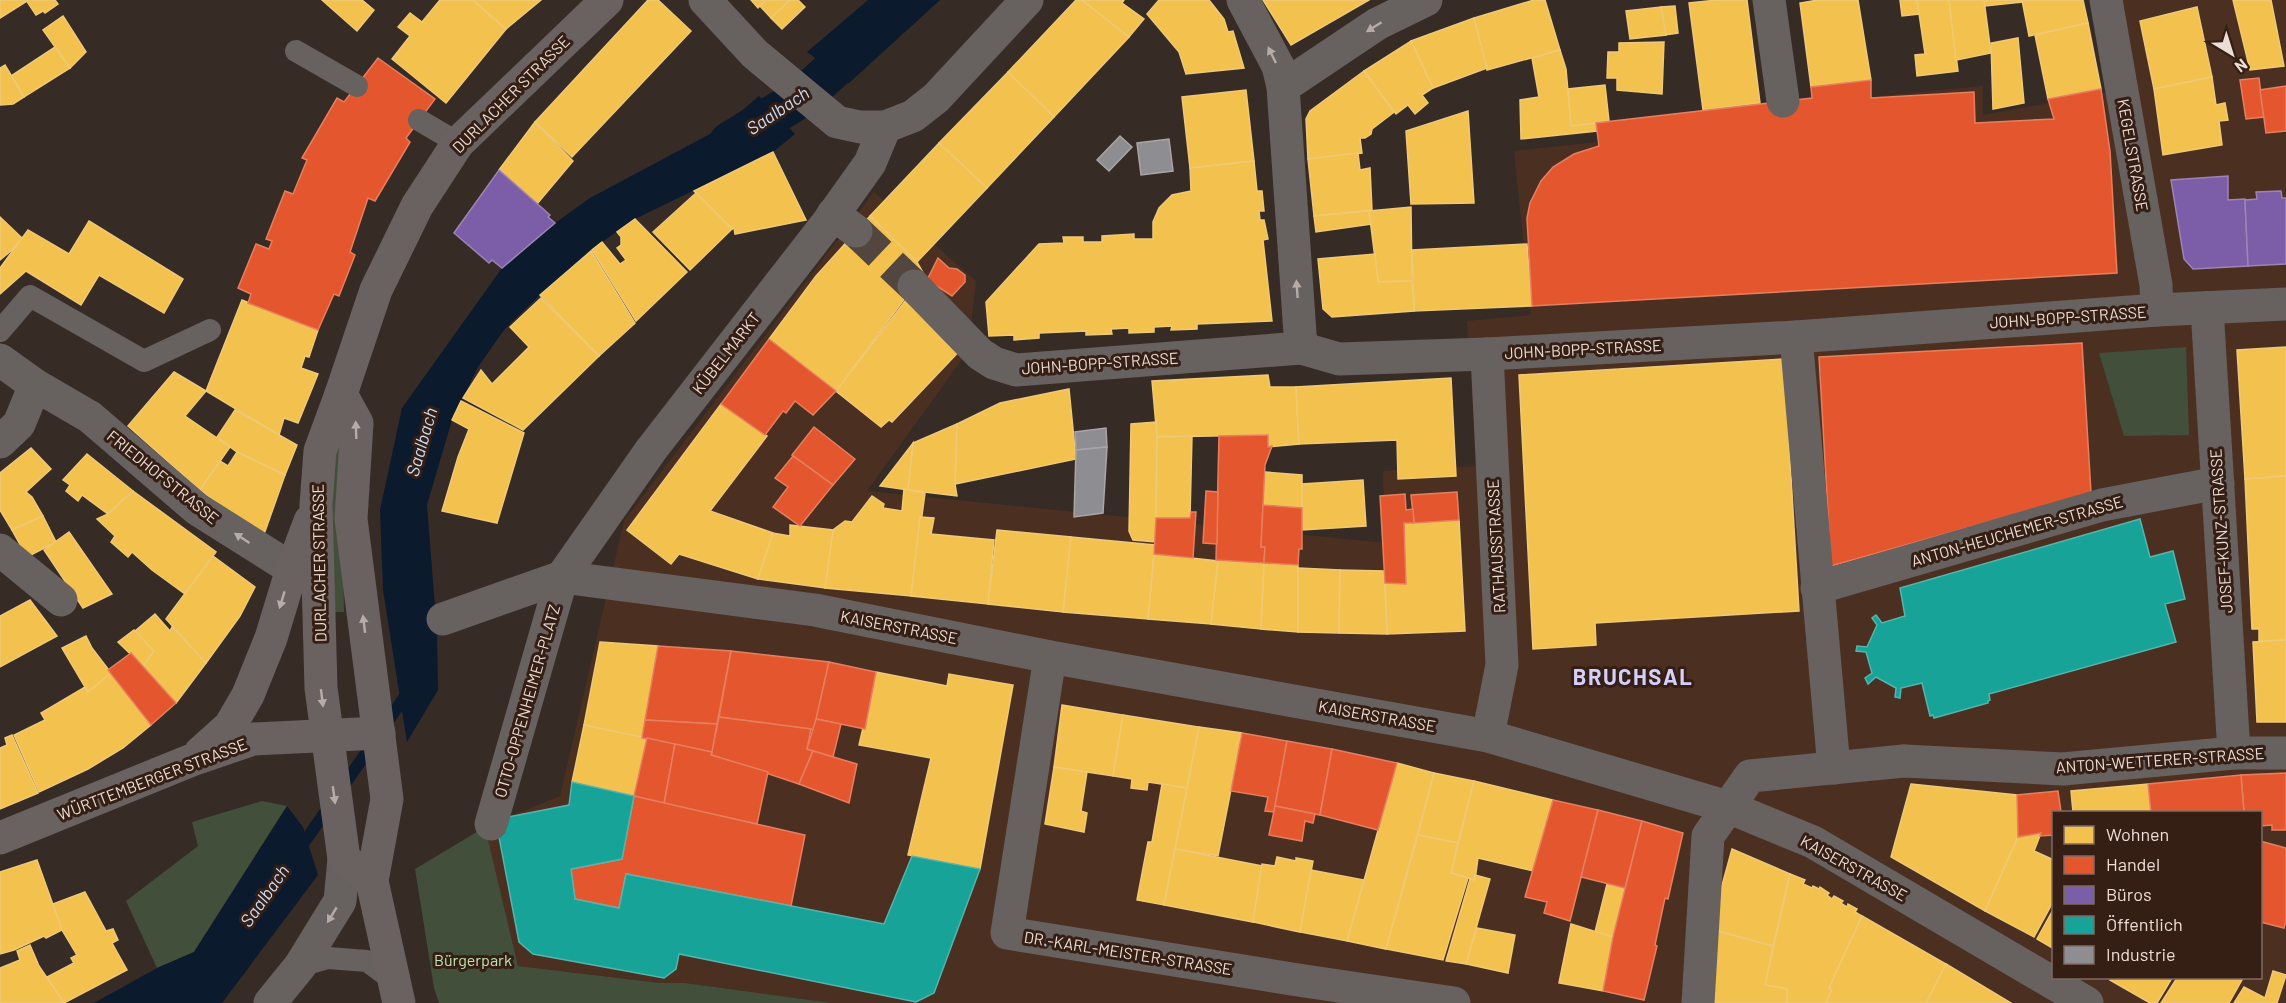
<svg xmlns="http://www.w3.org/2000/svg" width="2286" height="1003" viewBox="0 0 2286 1003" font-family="Barlow,sans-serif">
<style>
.built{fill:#4b3022;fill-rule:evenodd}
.green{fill:#414f3b}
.water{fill:#0b1b2d}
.homes{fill:#f2c14e;stroke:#f0c976;stroke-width:1.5}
.shops{fill:#e4572e;stroke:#e67f60;stroke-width:1.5}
.offices{fill:#7b5ea7;stroke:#9d84b5;stroke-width:1.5}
.public{fill:#17a398;stroke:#57b4aa;stroke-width:1.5}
.industry{fill:#8d8d92;stroke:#aaa5a6;stroke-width:1.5}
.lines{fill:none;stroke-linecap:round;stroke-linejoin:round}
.stream{stroke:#0b1b2d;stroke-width:12}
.canal{stroke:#0b1b2d;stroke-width:40}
.minor-tunnel{stroke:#52463f;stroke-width:33;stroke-dasharray:33 16;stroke-linecap:butt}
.service{stroke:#676160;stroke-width:22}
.pedestrian{stroke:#676160;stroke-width:33}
.minor{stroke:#676160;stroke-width:33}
.tertiary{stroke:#676160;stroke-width:33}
.secondary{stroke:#696261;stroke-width:33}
.oneway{fill:#b7aba6}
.oneway2{fill:#b8aca7}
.labels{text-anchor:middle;stroke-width:6;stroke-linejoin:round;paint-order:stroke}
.street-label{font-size:16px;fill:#ecddd5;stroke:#351f14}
.park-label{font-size:16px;fill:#bde4b2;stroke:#351f14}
.water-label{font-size:18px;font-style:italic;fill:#c7defb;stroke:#351f14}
.district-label{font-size:22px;font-weight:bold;letter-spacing:1.5px;fill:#d5d0fb;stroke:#351f14}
</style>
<rect width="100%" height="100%" fill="#372b25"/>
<path class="built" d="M2121 0H2286V1003H832L685 983H660L518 966 485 827 560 796 624 521 874 192 976 281 968 351 867 491 1385 543 1383 471 1477 466 1467 321 1531 315 1514 151 1696 131V114L1983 86V115L2138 87ZM2054 812H2260V978H2054Z"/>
<g class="green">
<path d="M2186 347 2189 435 2124 436 2099 353Z"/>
<path d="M334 447 341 448 344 612H329Z"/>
<path d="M262 801 287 806 194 952 157 968 126 901 198 846 192 822Z"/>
<path d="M485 827 518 966 660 983H685L832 1003H439L434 988 415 869Z"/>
</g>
<g class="water">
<path d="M868 0H940L849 83 807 52Z"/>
<path d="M759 96 795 134 773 152 635 219 602 242 540 295 504 330 478 367 452 420 427 505 437 633 438 690 407 742 383 590 380 510 402 408 502 268 555 223 590 198 723 127Z"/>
<path d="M287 806 303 827 318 875 222 1003H94L157 968 194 952Z"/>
</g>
<g class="homes">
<path d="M0 0H26L27 1 0 18Z"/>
<path d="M26 0H55L58 4 45 13 43 11 36 15Z"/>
<path d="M322 0H362L374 10 357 31Z"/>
<path d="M440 0H473L506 29 446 103 392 59 410 36 398 27 410 13 422 22Z"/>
<path d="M473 0H541L506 29Z"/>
<path d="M648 0H658L691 31 572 157 535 122Z"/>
<path d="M751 0H766L758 8Z"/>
<path d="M766 0H790L771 18 760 6Z"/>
<path d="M790 0H798L805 7 782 29 771 18Z"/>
<path d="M1076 0H1082L1129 37 1054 117 1008 72Z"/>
<path d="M1082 0H1124L1122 3 1144 19 1129 37Z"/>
<path d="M1159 0H1209L1224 19 1228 32 1233 31 1244 68 1186 74 1179 52 1147 14Z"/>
<path d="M1263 0H1369L1291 45Z"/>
<path d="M1534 0H1545L1560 50 1487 70 1474 18Z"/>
<path d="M1717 0H1747L1760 103 1703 110 1689 3Z"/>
<path d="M1818 0H1858L1871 80 1811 87 1800 3Z"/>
<path d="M1900 0H1917L1919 14 1902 16Z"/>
<path d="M1917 0H1949L1958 71 1917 76 1915 55 1925 54Z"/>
<path d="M1949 0H1984L1991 53 1956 60Z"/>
<path d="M1984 0H2022V2L1985 6Z"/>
<path d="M2022 0H2083L2088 23 2029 36Z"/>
<path d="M2233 0H2271L2284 66 2250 70Z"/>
<path d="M1675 6 1678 33 1665 35 1661 7Z"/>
<path d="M1661 7 1666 35 1630 39 1626 11Z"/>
<path d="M2197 7 2212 77 2154 89 2140 21Z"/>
<path d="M63 16 86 52 70 68 43 30Z"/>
<path d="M1474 18 1487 68 1433 88 1411 41Z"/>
<path d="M2088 23 2101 89 2048 99 2035 35Z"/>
<path d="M2018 38 2024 103 1993 109 1991 43Z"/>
<path d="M1411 41 1433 88 1422 95 1428 103 1415 114 1408 105 1396 114 1364 71Z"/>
<path d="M1664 42 1662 94 1617 90V78H1607L1608 52H1619V43Z"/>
<path d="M55 47 70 68 24 97 11 76Z"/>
<path d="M1560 50 1566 69 1571 126 1596 123 1597 131 1521 139 1520 100 1539 97 1532 58Z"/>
<path d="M5 65 24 97 13 104 0 105V68Z"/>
<path d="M1364 71 1394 112 1372 129 1371 134 1365 138H1360L1362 153 1308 159 1306 119 1310 111Z"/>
<path d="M1008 72 1054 117 987 188 939 143Z"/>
<path d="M2212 77 2216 105 2225 103 2228 120 2219 121 2222 145 2163 155 2154 89Z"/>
<path d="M1605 85 1609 121 1571 126 1568 89Z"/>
<path d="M1246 90 1254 161 1190 168 1182 97Z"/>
<path d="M1468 111 1474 203 1411 204 1406 131Z"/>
<path d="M535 122 573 161 537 204 499 170Z"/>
<path d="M939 143 987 188 917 262 870 216Z"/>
<path d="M773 152 806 220 735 234 734 228 732 229 694 191Z"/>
<path d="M1358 153 1360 170 1370 168 1372 210 1314 216 1308 159Z"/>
<path d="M1254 161 1257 191H1262L1264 211H1259L1260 220H1264L1268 239 1263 240 1272 321 1197 324V329L1171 330 1172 326 1154 327V332L1129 333V328L1111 329 1112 334 1086 335V331L1039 333V338L1014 340V335L989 336 986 302 1039 244 1064 243 1063 237H1083V242H1102V236L1134 234V239H1153V222L1159 208 1172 195 1191 191 1190 168Z"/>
<path d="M696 193 732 229 690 270 653 232Z"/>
<path d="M1411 207 1412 281 1378 282 1369 211Z"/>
<path d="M1369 211 1371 224 1316 232 1314 216Z"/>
<path d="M870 216 917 262 927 280 914 286 836 391 769 339 816 276Z"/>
<path d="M0 217 22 238 12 250 0 260Z"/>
<path d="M635 219 687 272 636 321 592 250 602 242 620 264 626 260 617 248 621 245V237L617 232Z"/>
<path d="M89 221 183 279 164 313 99 275 81 305 26 271 0 294V268L28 230 69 254Z"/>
<path d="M1527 244 1532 306 1414 311 1412 250Z"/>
<path d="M591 251 635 323 599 356 540 295Z"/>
<path d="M1375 254 1378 282 1412 281 1414 311 1332 317 1323 309 1318 259Z"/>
<path d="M912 292 966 344 892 422 889 420 881 427 836 391Z"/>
<path d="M541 298 599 356 523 430 463 398 481 370 492 384 529 347 510 327Z"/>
<path d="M242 300 318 330 309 357 305 356 301 368 318 374 298 423 284 418 279 435 206 391Z"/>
<path d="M2286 347V476L2245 479 2237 350Z"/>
<path d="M1784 359 1799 611 1595 623 1596 645 1533 649 1519 375Z"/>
<path d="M174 372 206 391 185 416 230 447 200 490 128 426Z"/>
<path d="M1268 375 1270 387H1296L1299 444 1268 447V435L1157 437 1152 381Z"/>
<path d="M1451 378 1456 476 1398 479 1397 440 1299 444 1296 387Z"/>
<path d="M1069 389 1076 459 955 484 957 424 1000 403Z"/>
<path d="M461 401 524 433 497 523 442 511 458 457 469 429 452 420Z"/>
<path d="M721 404 767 436 710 511 773 533 758 579 679 554 671 564 627 530Z"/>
<path d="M235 410 297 445 285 475 237 452 217 437Z"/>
<path d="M1156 422 1157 437 1156 542 1133 540 1129 531 1131 424Z"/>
<path d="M957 424 955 484 957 496 908 490 913 443Z"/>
<path d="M1192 436 1190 518H1156L1157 437Z"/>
<path d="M913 443 908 490 880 486Z"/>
<path d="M31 448 51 469 26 492 32 497 43 516 12 530 0 510V473Z"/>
<path d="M237 452 285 475 263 537 200 490 220 461 228 466Z"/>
<path d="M87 454 133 491 108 514 82 495 78 501 66 491 70 485 63 480Z"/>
<path d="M1265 472 1302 475V508L1263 505Z"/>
<path d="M2286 476V640L2259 641V629H2252L2245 479Z"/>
<path d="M1363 480 1366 526 1302 530V484Z"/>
<path d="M904 489 925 493 911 596 825 588 833 530 845 521 852 522 872 496 884 504 883 508 902 511Z"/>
<path d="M133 491 216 552 185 594 152 570 132 552 128 557 111 542 115 536 97 519 108 514Z"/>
<path d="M43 516 56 542 27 557 12 530Z"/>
<path d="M920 517 934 518 931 534 994 540 988 604 911 596Z"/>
<path d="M1459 520 1465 631 1387 634 1385 583 1406 584 1404 523Z"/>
<path d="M790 525 833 530 825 588 758 579 773 533 790 536Z"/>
<path d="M997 530 1071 537 1063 612 988 604Z"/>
<path d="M69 532 112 594 83 608 44 550Z"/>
<path d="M1071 537 1155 545 1148 619 1063 612Z"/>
<path d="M1154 554 1218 561 1211 624 1148 619Z"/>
<path d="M213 556 255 587 240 616 206 663 166 619Z"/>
<path d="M1218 561 1264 563 1261 629 1211 624Z"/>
<path d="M1264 563 1298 565V632L1261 629Z"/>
<path d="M1298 568 1340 570 1339 633 1298 632Z"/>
<path d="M1340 570 1384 571 1387 634 1339 633Z"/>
<path d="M30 600 57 636 0 667V616Z"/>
<path d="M155 614 170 631 172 627 206 663 176 703 143 666 154 651 135 631Z"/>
<path d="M134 630 154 651 143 666 118 642Z"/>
<path d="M86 636 92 648 111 673 88 692 62 648Z"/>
<path d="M2286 640V722H2257L2253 642Z"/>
<path d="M600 642 658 646 642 738 584 725Z"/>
<path d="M876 672 947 686 949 674 1013 685 980 869 908 855 931 758 859 745Z"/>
<path d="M111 673 151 725 123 748 88 769 39 792 14 735 45 720 41 713 85 687 88 692Z"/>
<path d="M1062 705 1123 715 1113 776 1054 767Z"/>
<path d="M1123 715 1199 727 1187 788 1148 782 1147 790 1131 788 1132 779 1113 776Z"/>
<path d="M584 725 647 738 634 796 572 782Z"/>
<path d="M1199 727 1242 733 1218 856 1175 849Z"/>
<path d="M12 735 38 793 0 809V748L7 745 5 738Z"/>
<path d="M1397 763 1434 773 1386 949 1347 941Z"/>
<path d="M1054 767 1087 772 1081 811 1087 813 1084 832 1045 824Z"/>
<path d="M1434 773 1474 781 1458 843 1418 835Z"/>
<path d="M1474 781 1553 800 1534 871 1478 858 1475 880 1451 873Z"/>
<path d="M1162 784 1187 788 1164 905 1137 900 1148 842H1152Z"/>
<path d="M1911 784 2017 795 2018 837 1985 911 1891 857Z"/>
<path d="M2148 784 2151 812H2073L2071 791Z"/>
<path d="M2041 833 2034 851 2054 860V900L2034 937 1985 911 2018 837Z"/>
<path d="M1418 835 1458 843 1451 873 1468 878 1443 960 1386 949Z"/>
<path d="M1175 849 1263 866 1253 922 1164 905Z"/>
<path d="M1732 849 1790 874 1773 946 1710 929Z"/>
<path d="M1277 857 1296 861V858L1313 861 1300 932 1253 922 1262 864 1275 866Z"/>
<path d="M37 860 62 930 46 938 44 936 14 950 0 954V872Z"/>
<path d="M1311 870 1364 880 1347 941 1300 932Z"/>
<path d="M1790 874 1805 880 1803 884 1812 888 1813 886 1819 889 1820 887 1829 893 1827 895 1832 899 1834 896 1843 901 1841 903 1847 907 1848 904 1857 909 1855 912 1862 916 1829 988 1832 989 1826 1003H1787V989L1765 985Z"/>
<path d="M1475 875 1490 879 1466 964 1446 961 1470 879 1475 880Z"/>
<path d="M1607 884 1625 888 1613 937 1595 932Z"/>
<path d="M85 892 106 931 113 929 118 940 112 943 127 970 64 1003 47 977 74 963 71 958 77 955 62 930 53 904Z"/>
<path d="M2054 908V949L2037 939Z"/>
<path d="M1862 916 1946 964 1926 1003H1826L1832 989 1829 988Z"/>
<path d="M1571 924 1613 937 1603 991 1559 983Z"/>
<path d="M1477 928 1515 935 1508 973 1466 964Z"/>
<path d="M1717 931 1773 946 1765 985 1787 989V1003H1710Z"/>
<path d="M30 945 39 966 64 1003H0V968L20 960 17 951Z"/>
<path d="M1946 964 2011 1003H1926Z"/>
<path d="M2273 971 2286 975 2277 1003H2234L2244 987 2265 998Z"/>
<path d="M2112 978H2172L2157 1003H2150L2110 980Z"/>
<path d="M2177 978H2243L2229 1003H2161Z"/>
</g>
<g class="shops">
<path d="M378 58 435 99 406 138 410 142 375 201 368 198 350 252 355 255 339 296 334 294 318 330 248 303 251 294 238 288 256 244 269 249 272 241 266 239 285 191 293 194 307 160 302 158 337 98 344 102Z"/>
<path d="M2259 78 2264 117 2246 119 2240 80Z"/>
<path d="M1871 80V98L1974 92 1975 123 2054 119 2048 99 2101 89 2110 151 2117 273 1532 306 1527 218 1530 203 1541 181 1553 167 1574 154 1599 146 1596 123 1812 98 1811 87Z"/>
<path d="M2286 86V131L2266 133 2260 90Z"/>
<path d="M938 258 949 268 957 269 965 275V282L952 296 927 280Z"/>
<path d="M769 339 836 391 813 415 795 401 786 413 783 411 765 435 721 404Z"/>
<path d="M2082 343 2091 493 1831 566 1819 357Z"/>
<path d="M814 427 855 459 833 485 792 455Z"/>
<path d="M1268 435V447L1272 446 1265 465 1261 547H1265L1264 563 1216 560 1219 436Z"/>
<path d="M793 456 833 485 800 526 773 507 788 487 775 478Z"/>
<path d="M1206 491 1218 492 1217 544 1203 543Z"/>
<path d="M1457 492 1459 520 1414 523 1411 495Z"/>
<path d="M1405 494 1406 510 1413 509 1414 523H1404L1406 584 1385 583 1380 496Z"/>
<path d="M1263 505 1302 508V549H1299L1298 565 1264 563 1265 547H1261Z"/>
<path d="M1191 512H1196L1193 558 1154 554 1156 518H1190Z"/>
<path d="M658 646 731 651 717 724 645 720Z"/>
<path d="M731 651 829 662 814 730 719 717Z"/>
<path d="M131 653 176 703 151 725 108 670Z"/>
<path d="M829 662 876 672 865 729 816 719Z"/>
<path d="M719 717 811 729 807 749 813 751 799 784 711 755Z"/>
<path d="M816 719 841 724 833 757 807 749Z"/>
<path d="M645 720 717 724 712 752 642 738Z"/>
<path d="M1242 733 1287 741 1274 812 1265 811 1268 797 1231 791Z"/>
<path d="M647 738 675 744 664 804 634 796Z"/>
<path d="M1287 741 1332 749 1320 815 1275 806Z"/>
<path d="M675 744 712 752 711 755 768 772 757 824 664 804Z"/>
<path d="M1332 749 1397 763 1378 830 1320 815Z"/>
<path d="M813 751 857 764 849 803 799 784Z"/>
<path d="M2286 773V830H2272V825L2260 826V812H2244L2241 775Z"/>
<path d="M2241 775 2244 812H2151L2148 784Z"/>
<path d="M2058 791 2061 812H2054V835L2040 836 2041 833 2018 837 2017 795Z"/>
<path d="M634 796 805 835 791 906 626 874 619 908 575 899 571 869 622 859Z"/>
<path d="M1553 800 1598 810 1570 921 1544 913 1547 902 1525 897Z"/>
<path d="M1275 806 1315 814 1313 823 1305 821 1302 841 1269 835Z"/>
<path d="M1598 810 1642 821 1625 888 1581 877Z"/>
<path d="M1642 821 1683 833 1668 899 1665 898 1655 945 1657 946 1644 1000 1603 991 1613 937Z"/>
<path d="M2260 841 2286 848V921L2284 928 2260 922Z"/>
</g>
<g class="offices">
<path d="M499 170 550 215 548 217 555 223 502 268 492 260 489 263 454 233Z"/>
<path d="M2228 176V200L2245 199 2248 266 2193 269 2184 259 2171 180Z"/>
<path d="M2281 191 2282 198H2286V264L2248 266 2245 200 2257 199 2256 192Z"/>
</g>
<g class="public">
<path d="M2140 519 2150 557 2173 551 2185 599 2165 604 2176 642 1989 694 1990 700 1988 701V703L1934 718 1933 715 1930 716 1922 683 1901 688 1900 698 1895 697 1896 688 1876 677 1868 684 1865 678 1872 673 1866 652 1856 651 1857 646 1867 647 1877 625 1872 618 1876 615 1882 623 1905 616 1900 588Z"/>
<path d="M572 782 634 796 622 859 571 869 575 899 619 908 626 874 884 924 912 856 980 869 934 993 916 1002 679 954 676 969 664 978 533 954 519 942 498 832 508 817 569 805Z"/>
</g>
<g class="industry">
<path d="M1120 136 1132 147 1109 171 1097 160Z"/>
<path d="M1169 139 1173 171 1141 175 1137 143Z"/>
<path d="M1106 428 1107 447 1076 450 1075 432Z"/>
<path d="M1107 447 1103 513 1074 517 1076 450Z"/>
</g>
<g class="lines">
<g class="stream">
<path d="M384 727 409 690"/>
<path d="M341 789 374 742"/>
<path d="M298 851 331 804"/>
</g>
<path class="canal" d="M729 142 802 97 910 0"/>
<path class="minor-tunnel" d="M856 231 914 286"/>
<g class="service">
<path d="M296 51 357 86"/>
<path d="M419 120 458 143"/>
<path d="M0 331 30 296 144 361 210 330"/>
<path d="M300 966 328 958 367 961 394 981"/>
</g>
<g class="pedestrian">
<path d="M1796 337 1834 768"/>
<path d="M1817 588 2102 505 2218 483"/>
<path d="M443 619 562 577 815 610 1050 657 1488 736 1728 807 1813 842 2087 1003"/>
<path d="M1050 657 1007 933 1298 980 1454 1003"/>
<path d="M491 824 562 577"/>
<path d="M1698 1003 1708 836 1750 776 1904 761"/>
</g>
<g class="minor">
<path d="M1243 0 1278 66 1283 87 1301 348"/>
<path d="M1769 0 1783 101"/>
<path d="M2106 0 2156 285 2157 310"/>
<path d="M1283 87 1377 24 1426 0"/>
<path d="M833 214 856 231"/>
<path d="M914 286 980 354 994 363 1016 370 1301 348 1339 359 1487 354 1796 337 2157 310 2286 304"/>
<path d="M2207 308 2234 753"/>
<path d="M1487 354 1502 665 1488 736"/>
<path d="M0 360 35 385 90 417 197 509 292 569"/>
<path d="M0 442 19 424 35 385"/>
<path d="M0 550 61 600"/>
<path d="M562 577 651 450 828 222 870 163 885 127"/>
<path d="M1904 761 2063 769 2234 753H2286"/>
<path d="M270 1003 300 966 340 901 344 859"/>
</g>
<path class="tertiary" d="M705 0 755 54 837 122 860 127H885L913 116 936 98 1027 0"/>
<g class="secondary">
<path d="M341 394 357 423 351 519 387 799 372 881 399 1003"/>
<path d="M200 753 230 726 248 695 271 638 292 569 310 521"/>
<path d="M0 838 192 760 253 739 379 733"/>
<path d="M372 881 344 859 321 688 316 505 320 451 341 394 376 290 417 206 458 143 607 0"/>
</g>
</g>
<defs><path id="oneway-solid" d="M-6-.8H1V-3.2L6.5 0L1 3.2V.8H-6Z" transform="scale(1.5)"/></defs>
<g class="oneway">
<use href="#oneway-solid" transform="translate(1374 27) rotate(148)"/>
<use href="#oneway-solid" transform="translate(1272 55) rotate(-116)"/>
<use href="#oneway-solid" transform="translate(1297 289) rotate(-94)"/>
<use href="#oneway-solid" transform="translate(242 538) rotate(-147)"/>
<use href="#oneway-solid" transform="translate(332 915) rotate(121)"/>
</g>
<g class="oneway2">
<use href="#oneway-solid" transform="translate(356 430) rotate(-92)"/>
<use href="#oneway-solid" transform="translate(282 600) rotate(107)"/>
<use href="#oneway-solid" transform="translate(364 624) rotate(-97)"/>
<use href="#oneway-solid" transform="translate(322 698) rotate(83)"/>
<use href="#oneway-solid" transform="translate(334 795) rotate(82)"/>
</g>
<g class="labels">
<g class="street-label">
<text transform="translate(511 94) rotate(-45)" y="6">DURLACHER STRASSE</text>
<text transform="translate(2133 155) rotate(80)" y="6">KEGELSTRASSE</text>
<text transform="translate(2068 317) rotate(-4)" y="6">JOHN-BOPP-STRASSE</text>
<text transform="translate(1583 349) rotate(-3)" y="6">JOHN-BOPP-STRASSE</text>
<text transform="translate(726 353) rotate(-52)" y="6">KÜBELMARKT</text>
<text transform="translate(1100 363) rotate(-4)" y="6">JOHN-BOPP-STRASSE</text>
<text transform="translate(163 477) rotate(39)" y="6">FRIEDHOFSTRASSE</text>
<text transform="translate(2017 531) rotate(-16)" y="6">ANTON-HEUCHEMER-STRASSE</text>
<text transform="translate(2221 531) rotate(-94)" y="6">JOSEF-KUNZ-STRASSE</text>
<text transform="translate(1496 546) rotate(-93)" y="6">RATHAUSSTRASSE</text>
<text transform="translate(319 563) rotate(-91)" y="6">DURLACHER STRASSE</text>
<text transform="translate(899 627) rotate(11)" y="6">KAISERSTRASSE</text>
<text transform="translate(527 701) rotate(-74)" y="6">OTTO-OPPENHEIMER-PLATZ</text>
<text transform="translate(1377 716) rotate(10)" y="6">KAISERSTRASSE</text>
<text transform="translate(2160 760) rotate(-4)" y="6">ANTON-WETTERER-STRASSE</text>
<text transform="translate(152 779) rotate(-21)" y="6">WÜRTTEMBERGER STRASSE</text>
<text transform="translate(1854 868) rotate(29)" y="6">KAISERSTRASSE</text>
<text transform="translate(1128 953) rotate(9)" y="6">DR.-KARL-MEISTER-STRASSE</text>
</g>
<g class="park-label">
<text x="473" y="966">Bürgerpark</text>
</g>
<g class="water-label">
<text transform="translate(778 111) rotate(-34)" y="6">Saalbach</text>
<text transform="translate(422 442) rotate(-74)" y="6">Saalbach</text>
<text transform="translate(265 896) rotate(-55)" y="6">Saalbach</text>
</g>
<g class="district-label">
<text x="1633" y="685">BRUCHSAL</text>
</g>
</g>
<rect x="2052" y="811" width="210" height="168" fill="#351f14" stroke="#7e6b61" stroke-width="1.5"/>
<rect x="2064" y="826" width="30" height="18" fill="#f2c14e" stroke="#7e6b61" stroke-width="1.5"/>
<text x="2106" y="841" font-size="18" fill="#ecddd5">Wohnen</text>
<rect x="2064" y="856" width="30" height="18" fill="#e4572e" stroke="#7e6b61" stroke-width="1.5"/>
<text x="2106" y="871" font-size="18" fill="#ecddd5">Handel</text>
<rect x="2064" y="886" width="30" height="18" fill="#7b5ea7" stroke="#7e6b61" stroke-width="1.5"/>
<text x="2106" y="901" font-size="18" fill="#ecddd5">Büros</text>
<rect x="2064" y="916" width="30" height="18" fill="#17a398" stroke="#7e6b61" stroke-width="1.5"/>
<text x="2106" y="931" font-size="18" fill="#ecddd5">Öffentlich</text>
<rect x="2064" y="946" width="30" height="18" fill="#8d8d92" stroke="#7e6b61" stroke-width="1.5"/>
<text x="2106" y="961" font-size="18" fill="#ecddd5">Industrie</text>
<g transform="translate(2232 54) rotate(142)" stroke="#351f14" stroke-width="4.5" paint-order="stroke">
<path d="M0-4.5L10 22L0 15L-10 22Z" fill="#ecddd5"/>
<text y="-9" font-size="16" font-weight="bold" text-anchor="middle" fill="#ecddd5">N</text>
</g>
</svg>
